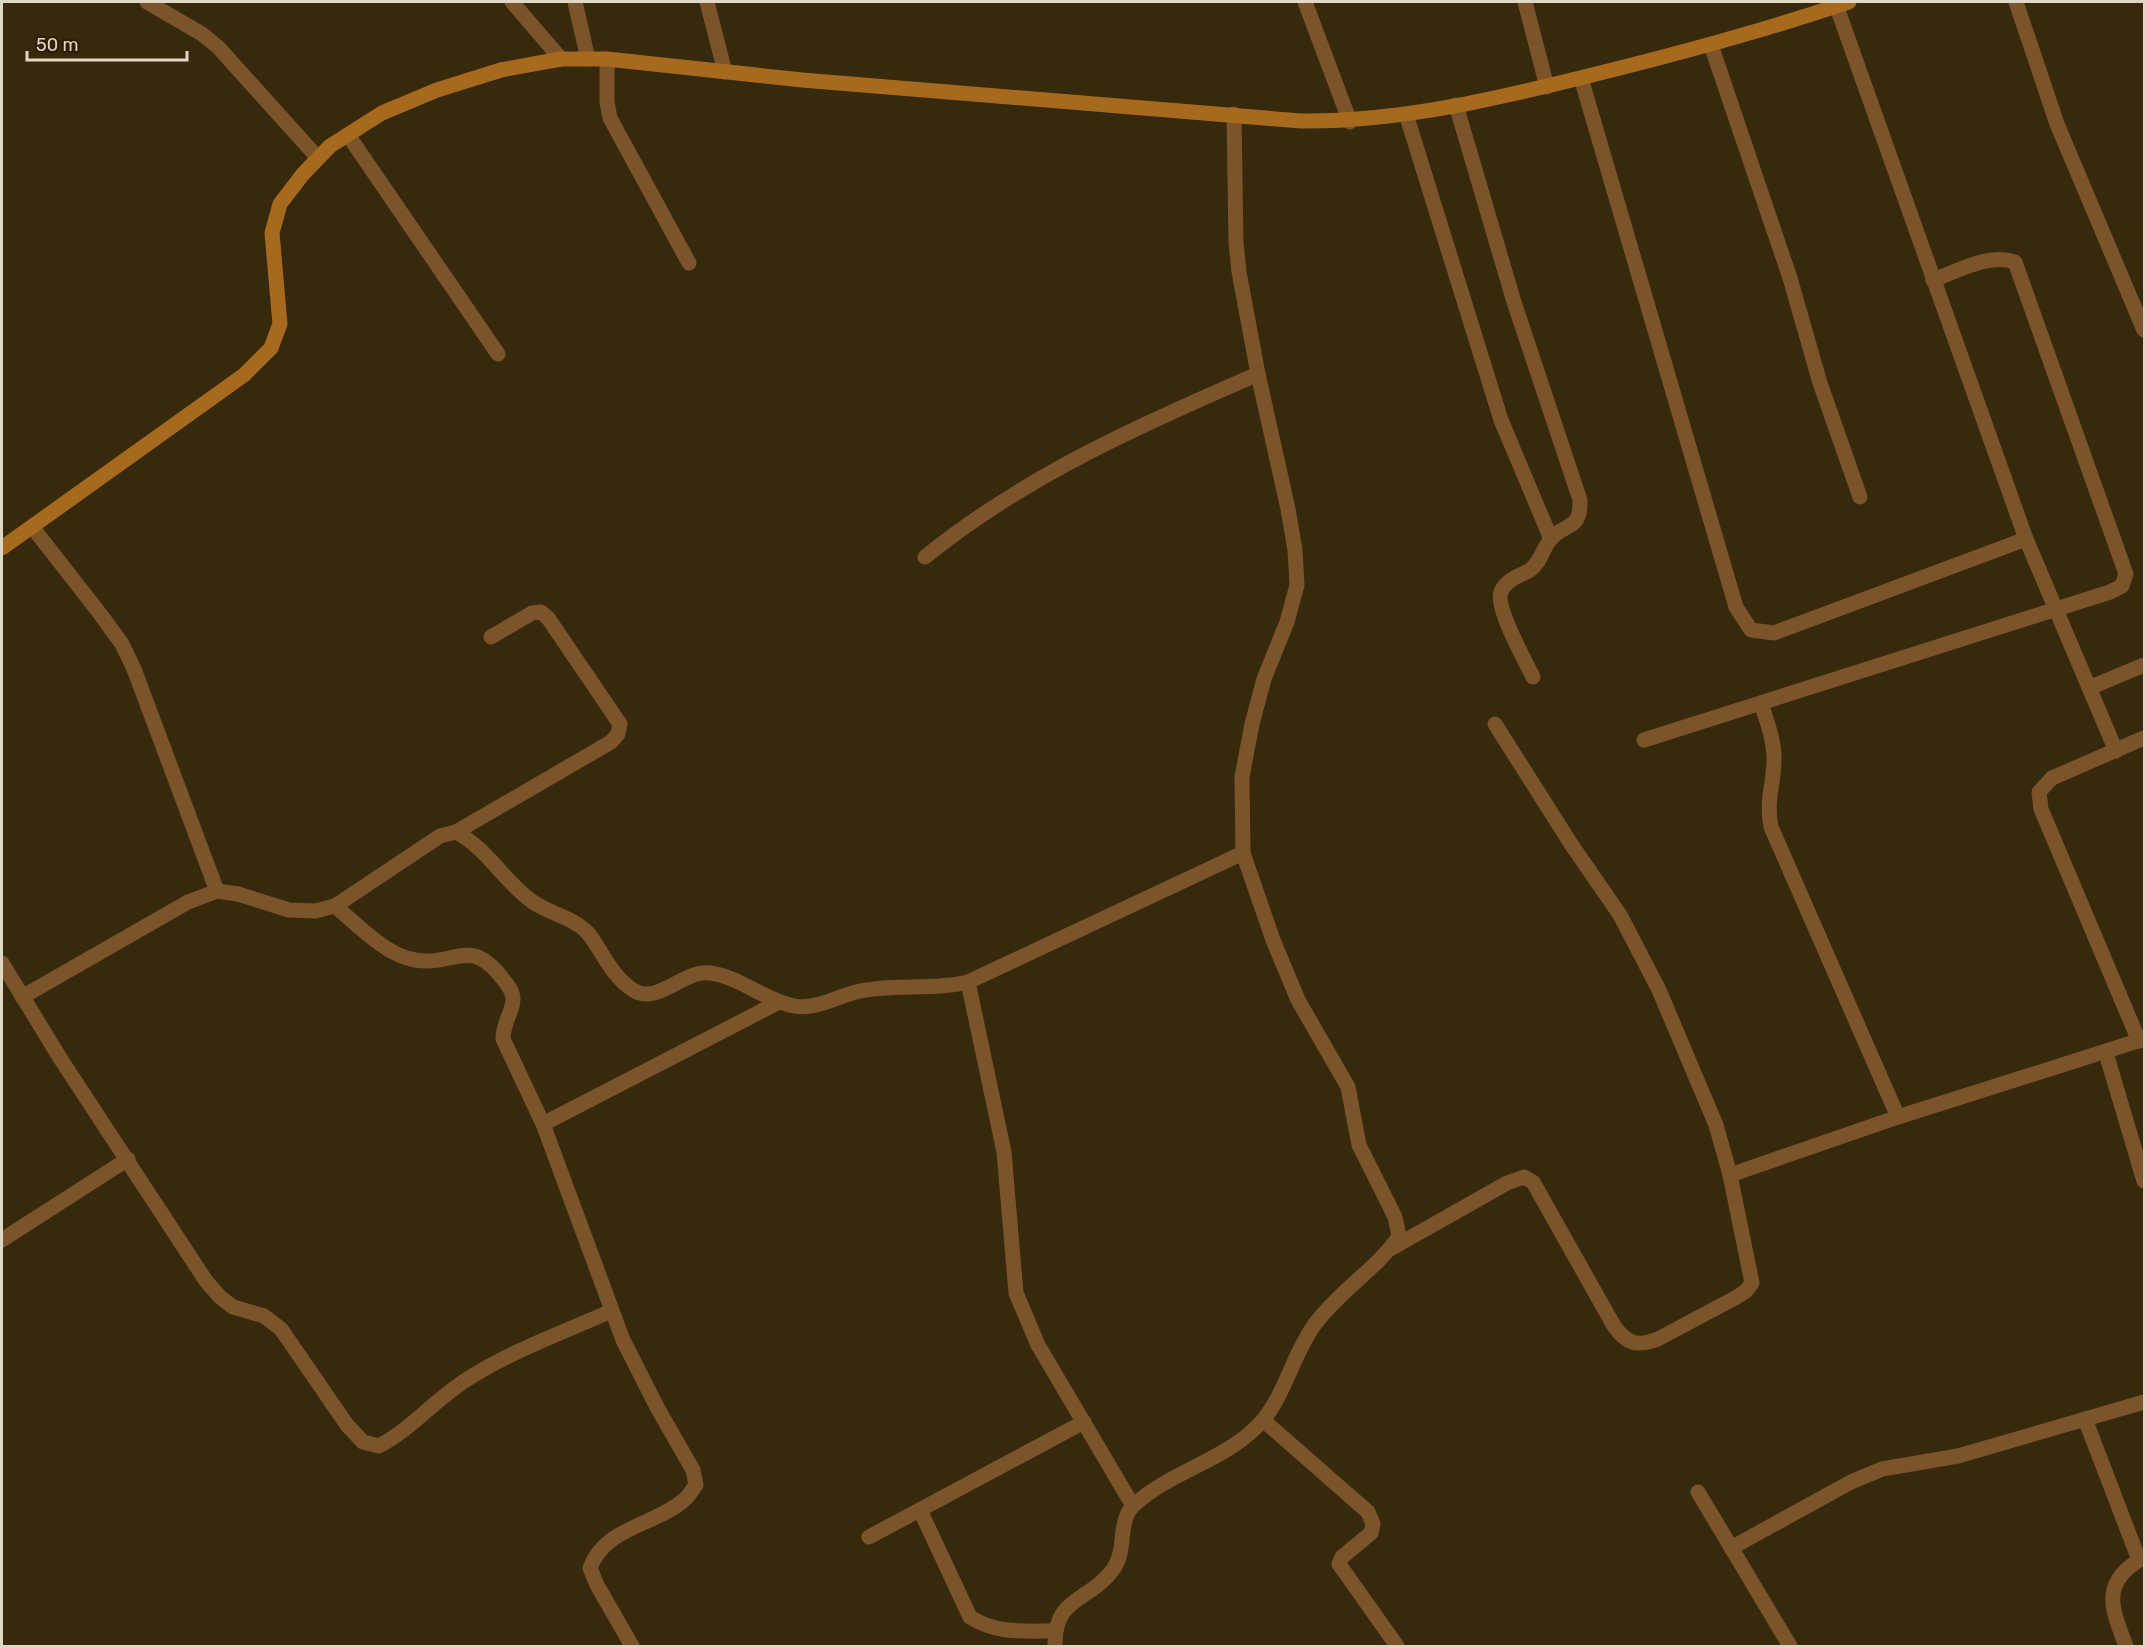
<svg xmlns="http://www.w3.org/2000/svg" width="2146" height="1648" viewBox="0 0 2146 1648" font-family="Rubik,sans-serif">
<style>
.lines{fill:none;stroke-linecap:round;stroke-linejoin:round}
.minor{stroke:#7b542b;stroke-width:15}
.tertiary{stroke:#7b542b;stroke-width:15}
.secondary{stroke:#a6691e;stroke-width:15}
</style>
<rect width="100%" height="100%" fill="#372a0c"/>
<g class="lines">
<g class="minor">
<path d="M147 2 202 34 218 47 318 158"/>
<path d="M575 2 588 59"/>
<path d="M707 2 725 72"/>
<path d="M1305 2 1350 122"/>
<path d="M1525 2 1547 87"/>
<path d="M1835 2 2026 539 2116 751"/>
<path d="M2016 2 2057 124 2144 330"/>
<path d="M1711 45 1790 278 1820 383 1860 497"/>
<path d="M607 59V102L610 118 689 263"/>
<path d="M1581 78 1736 607 1751 630 1774 633 2026 539"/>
<path d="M1456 105 1514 302 1580 500C1581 532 1564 522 1550 540 1542 550 1541 562 1530 570 1520 576 1506 579 1501 592 1495 608 1525 660 1533 677"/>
<path d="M1406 114 1501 420 1551 539"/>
<path d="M348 135 498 354"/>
<path d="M33 528 101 615 122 644 134 669 217 891"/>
<path d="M925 557C1025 476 1140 425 1258 374"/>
<path d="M2089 688 2144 665"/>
<path d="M1761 703C1767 722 1775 742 1774 762 1773 788 1766 800 1771 827L1898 1117"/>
<path d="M1644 740 2110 592 2122 586 2126 574 2015 262C1989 253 1958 271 1933 280"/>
<path d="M456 832 611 742 618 734 620 724 548 618 541 612 532 613 491 637"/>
<path d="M335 906C358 925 385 955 415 960 456 967 469 935 503 979 507 984 513 991 513 999 513 1012 503 1022 503 1039L543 1124 623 1340 658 1409 693 1470 696 1485C692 1490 689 1496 684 1500 654 1526 605 1527 590 1568L597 1585 632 1646"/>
<path d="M2 963 60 1058 206 1281 220 1297 233 1307 264 1316 281 1329 347 1425 363 1442 379 1446C411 1429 433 1402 463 1382 508 1352 562 1333 611 1311"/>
<path d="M968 982 1004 1152 1016 1293 1038 1345 1133 1506"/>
<path d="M22 997 188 902 217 891 238 894 289 910 315 911 335 906 440 836 456 832C489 850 503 881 533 902 550 914 573 917 588 933 603 952 611 976 633 990 658 1006 684 969 710 973 740 977 764 1000 794 1006 815 1010 836 997 856 992 893 983 931 991 968 982L1243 853"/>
<path d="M2139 1041 2041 809 2039 792 2052 778 2144 738"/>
<path d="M2106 1053 2144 1181"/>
<path d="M543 1124 779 1002"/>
<path d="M1730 1175 1898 1117 2144 1039"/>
<path d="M2 1240 128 1159"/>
<path d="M1392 1248 1507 1183 1524 1177 1533 1182 1614 1326C1627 1344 1637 1347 1658 1339L1735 1298 1746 1291 1752 1283 1730 1175 1716 1125 1659 990 1620 915 1571 844 1495 724"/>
<path d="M2085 1419 2139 1560"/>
<path d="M1263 1420 1368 1512 1373 1524 1371 1533 1342 1557 1339 1564 1397 1646"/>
<path d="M1698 1492 1790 1646"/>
<path d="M920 1510 970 1617C996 1634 1024 1631 1055 1631"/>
<path d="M869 1537 1084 1422"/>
<path d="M1731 1548 1851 1482 1882 1469 1958 1456 2144 1402"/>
<path d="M1055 1646C1054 1595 1091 1602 1114 1568 1127 1549 1117 1521 1134 1505 1172 1470 1229 1460 1263 1420 1285 1394 1294 1352 1315 1324 1340 1290 1378 1268 1399 1236L1395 1217 1359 1145 1348 1087 1298 1000 1273 940 1243 853 1242 777 1252 724 1264 679 1287 622 1297 585 1295 550 1288 509 1258 374 1239 272 1236 243 1234 114"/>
<path d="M2126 1646C2111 1607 2100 1582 2144 1557"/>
</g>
<path class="tertiary" d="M512 2 561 59"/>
<path class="secondary" d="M2 548 244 375 271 348 280 324 272 233 280 204 303 174 330 146 382 113 437 90 501 70 561 59H607L802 80 1301 121C1400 122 1500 98 1596 74 1681 53 1766 30 1849 2"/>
</g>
<rect width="2146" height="1648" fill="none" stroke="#e0d7c7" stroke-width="6"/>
<path d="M27 51v9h160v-9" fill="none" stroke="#e0d7c7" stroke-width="3"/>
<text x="36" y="51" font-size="18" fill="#e0d7c7" stroke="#2d2002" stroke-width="4.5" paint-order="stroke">50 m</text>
</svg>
